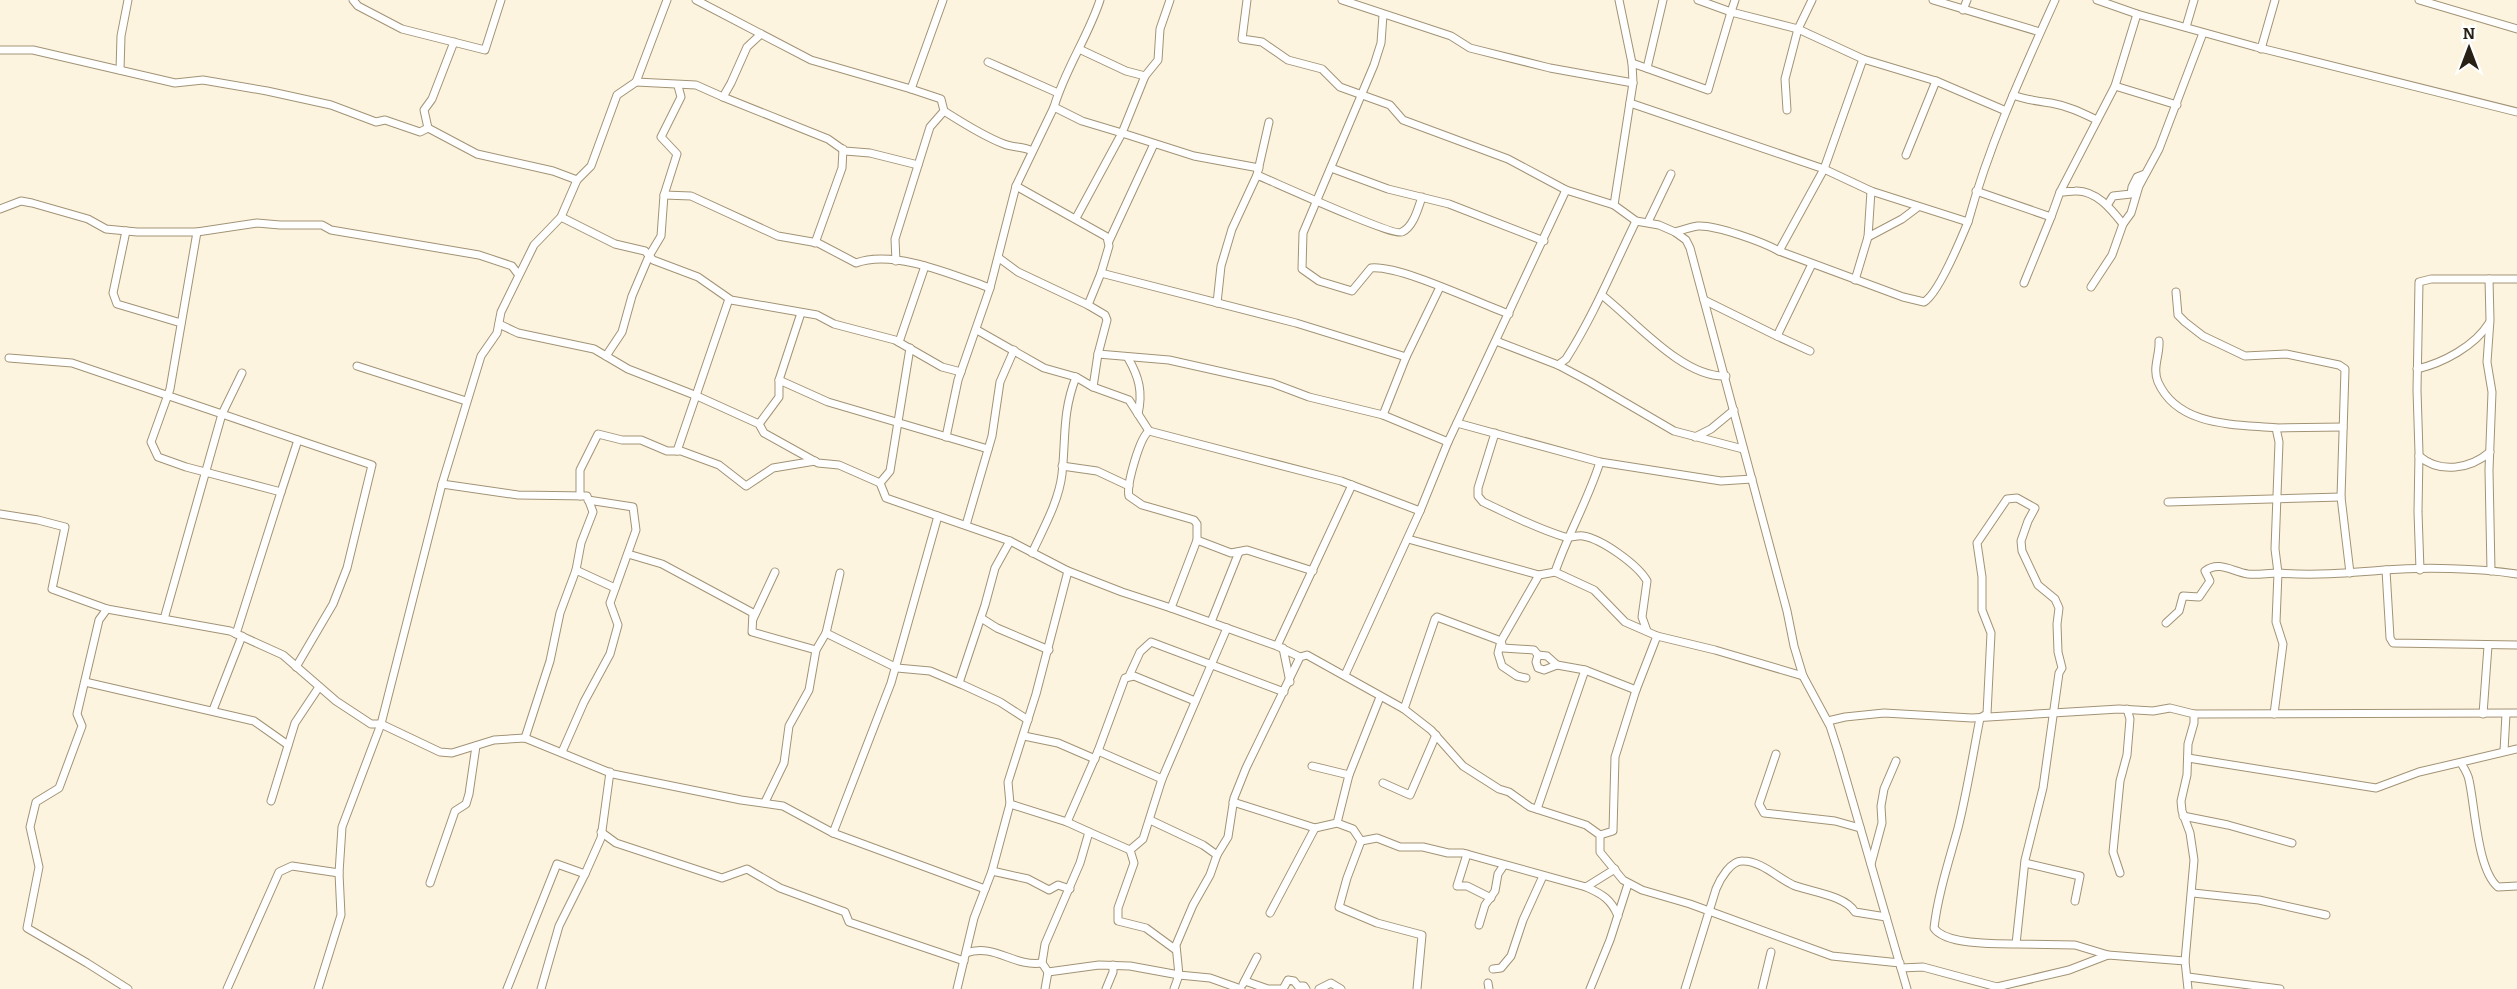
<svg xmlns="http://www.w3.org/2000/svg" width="2517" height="989" viewBox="0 0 2517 989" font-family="Bitter,serif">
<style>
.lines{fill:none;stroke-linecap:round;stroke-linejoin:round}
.street-casing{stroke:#a29375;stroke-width:9}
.street{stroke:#fff;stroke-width:7}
</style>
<rect width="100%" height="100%" fill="#fdf4e0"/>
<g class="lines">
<g class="street-casing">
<g id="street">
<path d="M353 0 358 6 402 29 485 50 501 0"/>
<path d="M696 0 811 60 911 89 943 0"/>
<path d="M1247 0 1242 39 1262 42 1288 60 1322 69 1340 87 1390 105 1403 120 1508 159 1566 190 1614 205 1636 221 1659 225 1675 232 1686 240 1690 248 1787 611 1794 646 1803 676 1830 726 1838 751 1907 989"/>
<path d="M1342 0 1451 36 1470 48 1550 68 1633 83"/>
<path d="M1698 0 1731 12 1735 0"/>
<path d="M1933 0 2040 32"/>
<path d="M2097 0 2137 14 2256 47 2517 112"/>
<path d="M2419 0 2517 29"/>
<path d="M1963 10 1967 0"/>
<path d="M1383 15 1381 43 1374 65 1303 233 1302 269 1319 281 1352 291 1371 268C1400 265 1478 303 1509 314"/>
<path d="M2186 27 2194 0"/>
<path d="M1079 49 1126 71 1145 76 1158 60 1160 29 1170 0"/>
<path d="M2261 49 2275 0"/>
<path d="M0 50H33L175 83 203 80 267 91 331 105 376 122 385 120 420 132 428 128 477 154 553 171 577 180"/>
<path d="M988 62 1058 93"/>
<path d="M1632 63 1708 90 1731 12 1798 29 1863 59 1936 81 2006 111"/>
<path d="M1647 68 1663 0"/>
<path d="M120 70 121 36 128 0"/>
<path d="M1145 76 1122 133 1194 156 1259 168"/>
<path d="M636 82 696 85 723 97 731 83 747 47 761 34"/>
<path d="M2115 86 2177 105"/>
<path d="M911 89 941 99 944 111C963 123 983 136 1004 144 1014 148 1023 146 1032 151"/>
<path d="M2013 95C2026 100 2037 101 2051 103 2068 106 2082 113 2097 120"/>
<path d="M723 97 828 139 845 151 870 153 918 165"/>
<path d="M1630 103 1824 169 1871 191 1968 222C1989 145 2022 73 2055 0"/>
<path d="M1054 107C1065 69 1088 37 1100 0"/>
<path d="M1787 110 1785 79 1798 29 1812 0"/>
<path d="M1269 122 1257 175C1274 182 1394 237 1402 232 1414 226 1418 208 1422 197"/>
<path d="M428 128 424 110 432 99 454 42"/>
<path d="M1906 155 1936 81"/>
<path d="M1331 168 1388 189 1449 204 1544 241"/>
<path d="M1016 186 1107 237 1109 246 1101 273"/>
<path d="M1976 191 2051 217 2060 192 2115 86 2137 14"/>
<path d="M2060 192C2066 192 2070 191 2075 191 2096 190 2111 209 2123 224L2112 255 2091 287"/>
<path d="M664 195 691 196 778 236 818 243 856 263C894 249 953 275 990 288"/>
<path d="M2108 204 2113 196 2131 194 2132 187 2137 177 2145 174"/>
<path d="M1614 205 1633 83 1632 63 1619 0"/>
<path d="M0 209 21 201 32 203 88 219 106 229 137 232H197L257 223 280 225H322L331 230 479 255 512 266 518 274"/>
<path d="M561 217 615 244 645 251 653 260 698 277 731 300 817 315 834 324 895 340 942 367 961 372"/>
<path d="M1648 222 1671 174"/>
<path d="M2123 224 2131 213 2139 186 2159 149 2203 33"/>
<path d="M126 231 113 293 117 304 181 323"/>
<path d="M197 232 170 389 151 442 158 457 186 467 281 492 298 440 372 465 347 568 333 604 296 667"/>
<path d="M1675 232C1682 230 1691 227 1698 226 1716 225 1763 242 1779 251L1903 297 1924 302C1938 294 1961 239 1968 222"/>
<path d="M1868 237 1902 219 1918 207"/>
<path d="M1109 241 1154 144"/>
<path d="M815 243 842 168 843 149"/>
<path d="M1779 251 1824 169 1863 59"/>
<path d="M999 258 1018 272 1088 305"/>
<path d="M896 261 895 239 930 127 944 111"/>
<path d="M2489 279 2490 320 2487 362 2492 392 2489 470 2491 571"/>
<path d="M1855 280 1868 237 1871 191"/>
<path d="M2024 283 2051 217"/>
<path d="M2176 292 2178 315 2185 322 2203 336 2245 356 2286 354 2339 365 2345 369 2341 497 2350 573"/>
<path d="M1603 296C1636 322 1683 378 1726 376"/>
<path d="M1704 300 1777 336 1812 264"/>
<path d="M1217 303 1221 266 1232 229 1257 175"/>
<path d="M499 324 518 333 594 349 628 369 697 396 759 424 764 433 818 463 839 465 880 483 886 498 1010 541 1068 571 1036 694 1008 782 1010 804 992 871 974 918 957 989"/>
<path d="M977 330 1044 368 1076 377C1062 413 1066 438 1062 474 1059 501 1043 529 1032 553"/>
<path d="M1777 336 1810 351"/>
<path d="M1496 341 1558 365 1590 382 1674 431 1743 449"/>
<path d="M2159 341C2160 355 2152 368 2158 382 2178 427 2235 424 2276 428L2279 442 2275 549 2278 573C2314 576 2348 573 2384 570 2425 567 2477 568 2517 574"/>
<path d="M899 342 925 266"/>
<path d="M1098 354 1169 360 1272 383 1309 397 1383 415 1448 442"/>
<path d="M606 356 622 332 632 296 649 256 661 236 664 195 677 154 661 137 681 97 678 86"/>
<path d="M9 358 72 363 222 414 164 619"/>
<path d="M1128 358C1139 377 1143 392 1138 414"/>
<path d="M1558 365 1566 359C1594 315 1613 268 1636 221"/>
<path d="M357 366 466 401"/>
<path d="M2417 369C2443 363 2475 346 2489 323"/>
<path d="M242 373 222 414 298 440"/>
<path d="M1076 377 1093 387 1129 400 1149 431"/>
<path d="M779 380 828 402 988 449"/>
<path d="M1093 387 1098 354 1107 320 1105 315 1088 305 1101 273 1296 323 1406 357"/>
<path d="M1383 415 1406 357 1440 287"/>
<path d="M1457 423 1600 462 1721 481 1752 479"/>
<path d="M759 424 779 397V380L801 313"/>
<path d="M2276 428 2343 427"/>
<path d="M1495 433 1478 488V496L1483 502C1509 514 1537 529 1565 537 1571 538 1577 535 1583 536 1602 539 1638 565 1647 581L1642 617 1647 631"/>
<path d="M946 437 958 380 990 288 1016 186 1054 107 1082 121 1122 133 1076 218"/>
<path d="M1695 437 1711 429 1734 410"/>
<path d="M677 451 729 299"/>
<path d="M2419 456C2440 474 2470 469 2490 452"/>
<path d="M1062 466 1097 471 1129 486"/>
<path d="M880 483 890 471 910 348"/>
<path d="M442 484 518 495 587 496 593 512 581 543 576 570 560 613 550 661 525 738"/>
<path d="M580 496V470L598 434 622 440H641L667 451H681L719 465 746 486 773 468 815 461"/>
<path d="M2168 502 2341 497"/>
<path d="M0 514 38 520 65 527 52 589 107 609 230 631 283 655 336 701 371 724H381L440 752 452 753 494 740 525 738 613 774 741 800 783 806 833 833 985 889"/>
<path d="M966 525 992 436 1000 382 1014 350"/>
<path d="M1408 539 1539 575"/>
<path d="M1197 540V524L1194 520 1142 505 1129 496C1126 485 1140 437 1149 431L1341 481 1420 511"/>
<path d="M628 554 662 564 753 613 752 632 816 650"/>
<path d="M576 570 615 588"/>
<path d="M2386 570 2390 638 2393 643 2517 645"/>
<path d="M2420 570 2418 512 2419 453 2417 390 2419 282 2431 279H2517"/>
<path d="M1068 571 1122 592 1171 608"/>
<path d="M107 609 99 620 77 714 82 726 59 788 36 802 30 827 39 867 27 928 87 963 128 989"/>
<path d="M981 618 997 628 1049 650"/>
<path d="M753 619 775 572"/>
<path d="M1211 622 1239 552"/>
<path d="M2166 623 2179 611 2183 596 2199 597 2210 581 2205 571C2219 560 2233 572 2248 574 2258 575 2268 573 2278 573L2276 622 2283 644 2274 714"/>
<path d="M826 633 840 573"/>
<path d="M236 634 281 492"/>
<path d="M1657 636 1715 650 1803 676"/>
<path d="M1501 641 1498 653 1502 666 1517 676 1526 678"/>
<path d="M1501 641 1503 648 1534 650 1538 655"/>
<path d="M1277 646 1352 485"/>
<path d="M1283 648 1290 682"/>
<path d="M1538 655 1547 656 1557 665 1544 670 1538 668 1536 662Z"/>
<path d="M1300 657 1277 646 1171 608 1197 540 1231 553 1247 550 1313 571"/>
<path d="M1557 665 1585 670"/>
<path d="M1345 675 1420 511 1448 442 1566 190"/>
<path d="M1129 676 1140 652 1151 642 1284 692"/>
<path d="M85 682 254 721 288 745"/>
<path d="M959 683 985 605 995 568 1010 541"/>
<path d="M1404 709 1435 619 1437 617 1501 641 1539 575 1555 572"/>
<path d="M213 710 242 636"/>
<path d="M2194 714 2517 713"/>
<path d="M2483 714 2488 646"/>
<path d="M1828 721 1845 717 1884 713 1972 718 2119 709 2153 711 2170 708 2194 714V723L2188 744 2187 775 2181 801 2182 811 2190 833 2194 860 2185 961"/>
<path d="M1024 736 1058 743 1095 759"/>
<path d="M1098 751 1125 678 1134 676 1195 701"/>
<path d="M2504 751 2506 714"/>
<path d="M562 752 584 702 610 654 618 625 610 603 636 530 633 507 588 500"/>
<path d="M1776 754 1759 804 1764 813 1835 821 1860 828"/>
<path d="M2188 758 2376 788 2419 772 2517 749"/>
<path d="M2461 763C2464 768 2468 774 2469 780 2475 805 2477 870 2498 887L2517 886"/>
<path d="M1312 766 1349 775"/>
<path d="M1383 783 1410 795 1436 735"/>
<path d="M271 801 295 723 319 687"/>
<path d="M765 802 784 763 789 726 809 690 816 650 826 633 897 668 930 671 963 685 1000 702 1028 720"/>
<path d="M1233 802 1315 828 1270 913"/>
<path d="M1010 804 1067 822 1089 832 1080 863 1045 944 1042 963 1048 972 1099 965 1130 966 1179 975 1174 989"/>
<path d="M1537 809 1585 670 1636 690"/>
<path d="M2183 816 2228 825 2292 843"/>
<path d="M1150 820 1203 845 1217 855 1210 875 1193 905 1176 945 1179 975 1210 978 1241 989"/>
<path d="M1067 822 1098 751 1162 779"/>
<path d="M1337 823 1353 829 1361 841 1377 838 1400 847H1423L1448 853H1463L1586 887 1615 869"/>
<path d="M1315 828 1337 823 1349 775 1380 697"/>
<path d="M601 832 616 843 722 878 747 869 780 888 845 912 849 922 964 961"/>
<path d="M1089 832 1130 850 1143 839 1162 779 1227 628"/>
<path d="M833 833 891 683 938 516"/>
<path d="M1600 835 1613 831 1615 757 1636 690 1657 636 1625 622 1594 590 1555 572C1568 534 1588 500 1600 462"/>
<path d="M1361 841 1347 878 1339 907 1377 923 1422 935 1417 989"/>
<path d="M1130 850 1134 863 1118 908V921L1146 928 1176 950"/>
<path d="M1467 854 1457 886H1467L1491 898"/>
<path d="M1217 855 1228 837 1234 798 1246 768 1300 657 1307 655 1404 709 1431 730 1463 766 1499 789 1509 792 1530 807 1586 825 1600 835V852L1623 880 1642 890 1690 904 1832 956 1900 963"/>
<path d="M2025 863 2080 876 2075 901"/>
<path d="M1871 864 1882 823 1881 806 1884 789 1896 761"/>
<path d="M992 871 1028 879 1049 890 1058 885 1070 889"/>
<path d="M2120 873 2113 852 2120 781 2127 755 2130 719 2127 709"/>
<path d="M430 883 455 811 466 804 469 794 476 746"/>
<path d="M1586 887C1602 894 1611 899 1618 916"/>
<path d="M2193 893 2259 900 2326 915"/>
<path d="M1479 925 1485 905 1495 891 1498 874 1504 865"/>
<path d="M2016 944 2025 860 2043 788 2059 673 2062 668 2058 652 2057 624 2059 608 2055 599 2038 585 2022 551 2021 541 2028 521 2035 508 2017 498 2007 499 1977 543 1982 577V610L1991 633 1987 714 1980 718C1973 754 1967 792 1958 828 1949 861 1938 894 1934 928 1945 945 1997 944 2016 944L2075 945 2108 955"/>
<path d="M966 953C995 943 1013 967 1042 963"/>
<path d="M1901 968 1923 967 1997 987 2069 970 2108 955 2185 961 2188 989"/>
<path d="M1493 969 1501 968 1511 956 1523 920 1543 876"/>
<path d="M2188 977 2280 989"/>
<path d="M1245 981 1268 989H1280"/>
<path d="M1488 983 1489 989"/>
<path d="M1243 984 1257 957"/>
<path d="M227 989 279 872 292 866 339 873"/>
<path d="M318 989 341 915 339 873 342 827 381 724 442 484 481 356 497 333 501 312 534 245 561 217 577 180 591 166 617 95 636 82 667 0"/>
<path d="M507 989 557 864 585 874 601 838 610 772"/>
<path d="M541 989 559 926 585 874"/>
<path d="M1045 989 1048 972"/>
<path d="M1106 989 1113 972V965"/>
<path d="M1283 989 1288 980 1294 981 1298 986H1304L1306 989"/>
<path d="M1319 989 1331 983 1341 989"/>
<path d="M1590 989 1610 940 1628 884"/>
<path d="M1685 989 1716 889C1720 879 1731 860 1743 861 1761 861 1778 878 1793 885 1810 892 1845 895 1855 912L1886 917"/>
<path d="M1762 989 1771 952"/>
</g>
</g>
<use href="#street" class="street"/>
</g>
<g transform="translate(2469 48)" stroke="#ffffff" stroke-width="4.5" paint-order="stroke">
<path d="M0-4.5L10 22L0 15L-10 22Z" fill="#272115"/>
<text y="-9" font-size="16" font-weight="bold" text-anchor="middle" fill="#272115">N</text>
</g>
</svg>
